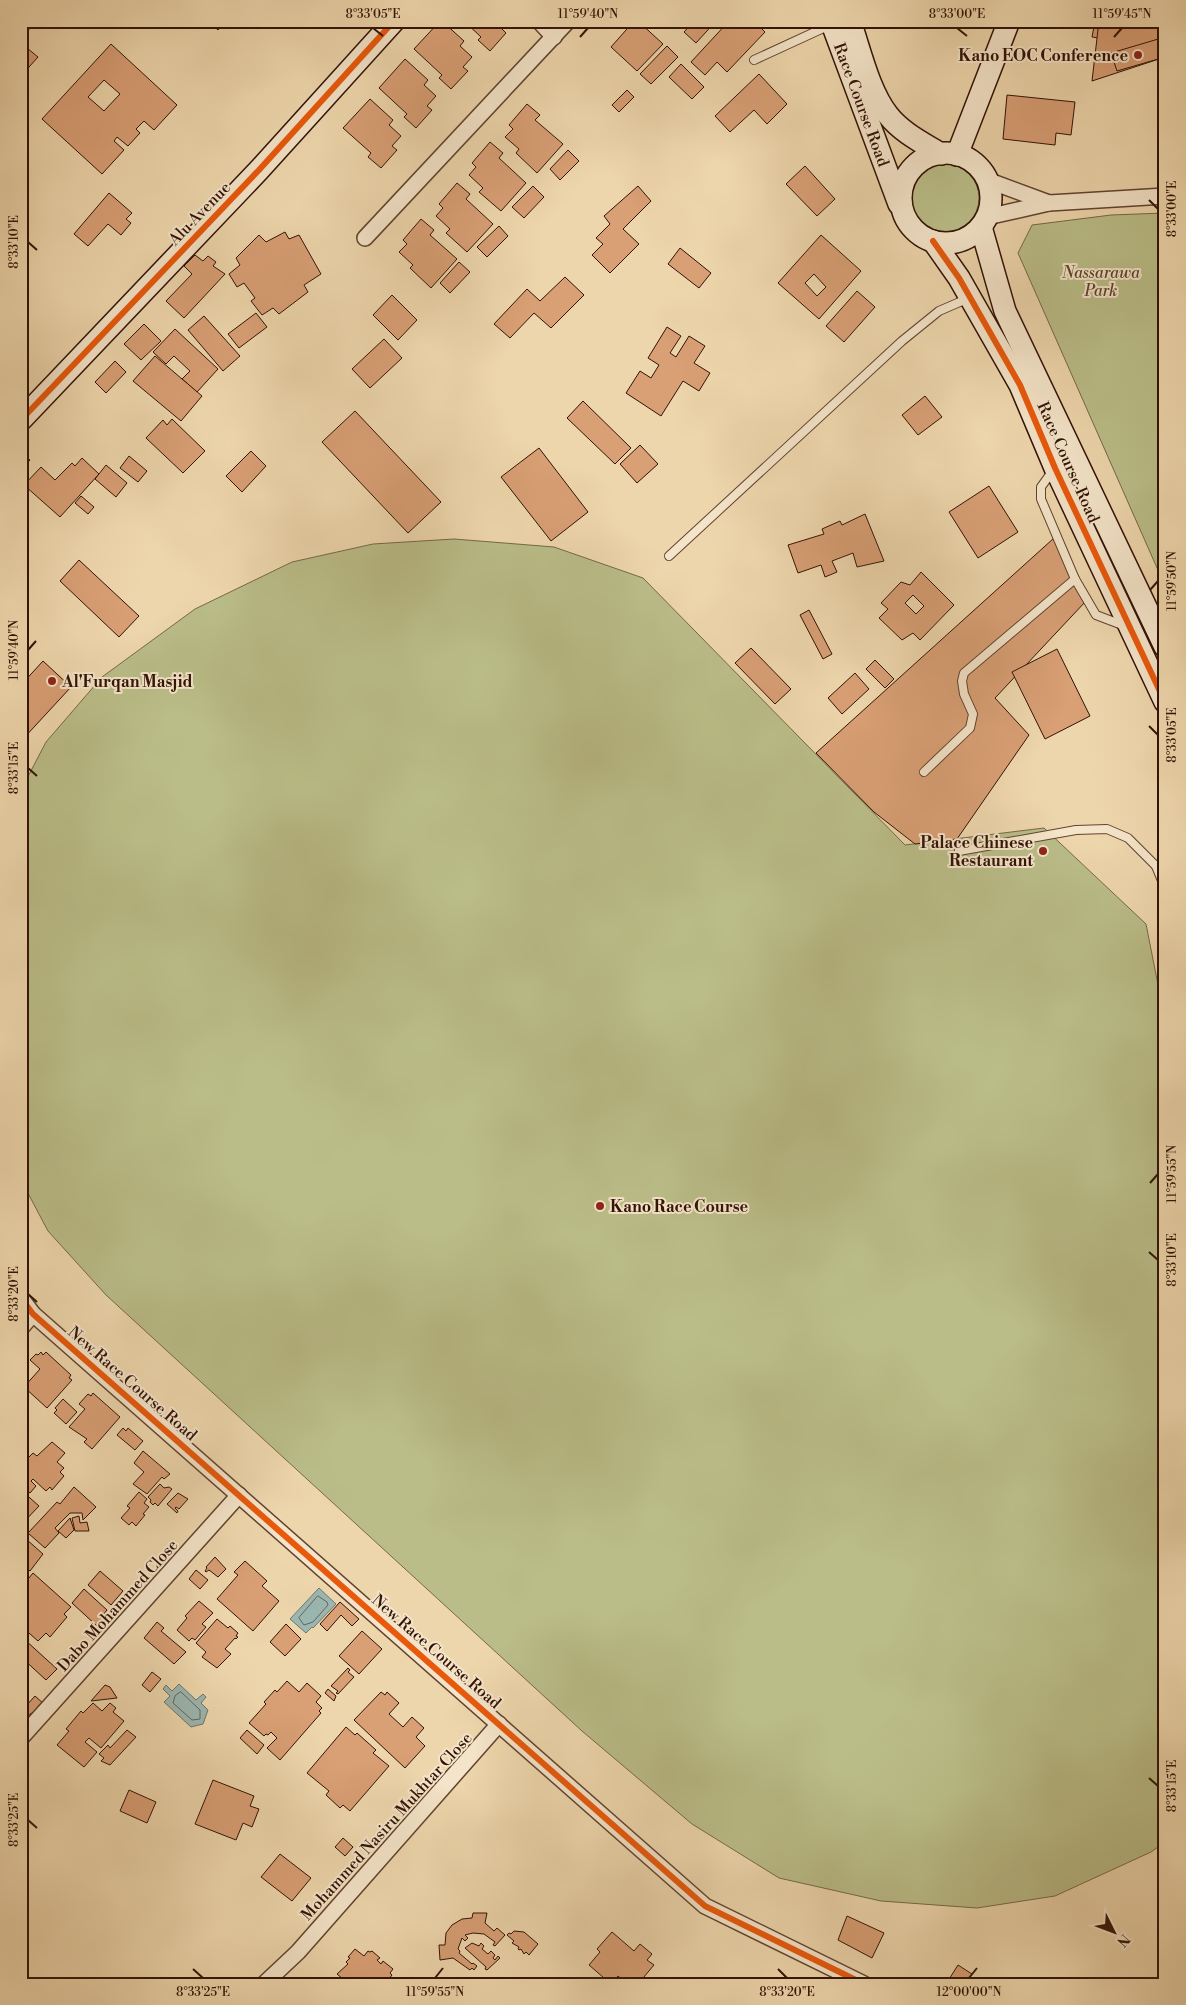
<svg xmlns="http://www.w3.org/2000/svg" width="1186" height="2005" viewBox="0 0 1186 2005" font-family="'Libre Bodoni',serif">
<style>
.green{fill:#babd88;stroke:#766846}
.water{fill:#9bb7b1;stroke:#71756c}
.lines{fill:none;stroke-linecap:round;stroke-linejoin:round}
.shore{stroke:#66645b;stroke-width:1}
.building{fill:#d99f75;stroke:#311205;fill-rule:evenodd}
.lane-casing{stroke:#60432f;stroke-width:10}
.street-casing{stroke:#60432f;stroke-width:18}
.secondary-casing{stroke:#311205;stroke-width:24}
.lane{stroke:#f4e4c9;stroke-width:8}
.street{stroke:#f4e4c9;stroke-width:15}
.secondary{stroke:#f4e4c9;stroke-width:21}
.cycleway-casing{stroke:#f4e4c9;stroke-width:9}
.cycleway{stroke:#e8590c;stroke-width:6}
.ticks{fill:none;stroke:#311205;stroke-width:2}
.poi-dot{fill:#8f2418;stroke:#f4e4c9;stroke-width:2}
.labels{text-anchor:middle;stroke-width:4;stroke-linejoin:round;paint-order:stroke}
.poi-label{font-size:16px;font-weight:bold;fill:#311205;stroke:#f4e4c9;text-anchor:end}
.street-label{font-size:16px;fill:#311205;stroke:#f4e4c9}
.park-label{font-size:16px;font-style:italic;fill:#5a452c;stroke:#f4e4c9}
.neatline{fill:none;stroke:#311205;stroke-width:2}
.ticks-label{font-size:12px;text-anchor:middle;fill:#311205}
</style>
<rect width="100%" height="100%" fill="#eed6ac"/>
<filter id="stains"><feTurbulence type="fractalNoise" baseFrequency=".004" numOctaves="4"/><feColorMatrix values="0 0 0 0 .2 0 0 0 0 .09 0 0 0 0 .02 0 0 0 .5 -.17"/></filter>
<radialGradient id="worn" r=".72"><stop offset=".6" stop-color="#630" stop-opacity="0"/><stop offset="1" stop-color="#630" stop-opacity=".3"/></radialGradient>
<g class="green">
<circle cx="945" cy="198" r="34"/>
<path d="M1165 213V586L1018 253 1032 225 1111 215Z"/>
<path d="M454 539 554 547 643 578 905 845 1044 828 1146 924 1165 1020V1842L1151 1852 1055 1896 977 1908 881 1901 779 1878 692 1824 582 1731 106 1295 48 1231 21 1180V790L46 742 102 677 195 609 292 562 373 544Z"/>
</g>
<g class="water">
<path d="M319 1588 336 1604 313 1628 312 1627 306 1633 290 1619Z"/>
<path d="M179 1684 196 1700 203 1694 206 1697 201 1703 208 1710 203 1724 191 1727 164 1702 170 1696 163 1689 166 1685 172 1691Z"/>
</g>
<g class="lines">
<g class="shore">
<path d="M318 1596 327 1602 328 1605 313 1622 304 1625 299 1618Z"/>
<path d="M181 1692 200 1710V1719L192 1720 173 1703 175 1696Z"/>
</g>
</g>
<g class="building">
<path d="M21 21H36L25 34 21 30Z"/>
<path d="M208 21H226L218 30Z"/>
<path d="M440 21H442L464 41 460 46 472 57 463 67 468 71 451 89 439 78 442 75 414 49Z"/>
<path d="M464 21H509L502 29 506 33 490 51 478 40 481 37Z"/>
<path d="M634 21H638L663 44 637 71 611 47Z"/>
<path d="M694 21H716L696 43 684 32Z"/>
<path d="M729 21H754L765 32 727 72 717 62 705 75 691 62Z"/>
<path d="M1095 21H1120L1117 41 1092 37Z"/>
<path d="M1099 21H1165V57L1092 81Z"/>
<path d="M1165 37V57L1117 71 1111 53Z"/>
<path d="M21 43 38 57 21 76Z"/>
<path d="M111 44 177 105 154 130 144 121 136 129 140 133 128 146 117 137 114 141 124 150 102 174 42 119ZM104 80 120 94 104 111 88 97Z"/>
<path d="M667 46 678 57 651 84 640 74Z"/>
<path d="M405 59 428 80 424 85 436 96 427 106 432 110 416 128 404 117 407 114 379 88Z"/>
<path d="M681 64 704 87 692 99 669 77Z"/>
<path d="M759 74 787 104 767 124 754 110 730 132 715 116Z"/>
<path d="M627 90 634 97 619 112 612 105Z"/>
<path d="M1007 95 1075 102 1071 135 1056 133 1055 145 1003 139Z"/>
<path d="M370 99 393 120 389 125 401 136 392 146 397 150 381 168 368 157 371 153 343 128Z"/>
<path d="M527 104 540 115 535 120 563 144 537 173 516 153 519 149 505 137 513 129 509 125Z"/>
<path d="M490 142 503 153 499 158 526 183 501 211 479 192 483 188 469 175 476 167 472 163Z"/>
<path d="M568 150 579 161 560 180 550 169Z"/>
<path d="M805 166 835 199 817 216 786 184Z"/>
<path d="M457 183 470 194 466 199 493 224 467 252 446 233 450 229 436 216 443 208 439 204Z"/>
<path d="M533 186 544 197 524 218 512 207Z"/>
<path d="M638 186 651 201 623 229 639 244 610 273 592 255 603 244 596 238 610 224 604 216Z"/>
<path d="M109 193 132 213 126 219 131 223 121 235 108 224 88 246 74 234Z"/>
<path d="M421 219 434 230 430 235 457 259 431 288 410 268 413 265 399 252 407 244 403 240Z"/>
<path d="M499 226 508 236 487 257 477 247Z"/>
<path d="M285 232 289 239 299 235 321 274 304 285 308 292 279 314 273 308 262 315 251 301 255 298 244 283 237 287 229 274 240 265 236 258 259 235 266 242Z"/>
<path d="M821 235 861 271 819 319 778 283ZM814 274 826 287 817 296 805 283Z"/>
<path d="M680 248 711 273 699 288 668 264Z"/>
<path d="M195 255 203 261 208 256 216 262 213 266 225 274 184 318 166 301 192 274 184 266Z"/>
<path d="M459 262 470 272 450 293 440 283Z"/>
<path d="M565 277 584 295 551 328 534 313 510 338 494 324 527 289 540 301Z"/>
<path d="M857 291 875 307 844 342 826 326Z"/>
<path d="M392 295 417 320 398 340 373 315Z"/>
<path d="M256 313 267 327 239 348 228 334Z"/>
<path d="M204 316 240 356 223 371 188 330Z"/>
<path d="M144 324 161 341 141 360 124 344Z"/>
<path d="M667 327 681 336 670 353 676 357 689 336 705 346 694 363 710 373 699 391 683 381 661 416 626 393 640 371 651 378 659 365 648 358Z"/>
<path d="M175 329 218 369 197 392 182 379 190 371 174 356 166 364 153 352Z"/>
<path d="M384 339 402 358 370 388 352 369Z"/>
<path d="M155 356 202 396 181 421 133 381Z"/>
<path d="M115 361 126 372 106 393 95 382Z"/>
<path d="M925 396 942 417 918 435 902 415Z"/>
<path d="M583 401 631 448 615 464 567 418Z"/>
<path d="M355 411 441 502 408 533 322 442Z"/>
<path d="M172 419 205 451 183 473 146 438 163 420 167 425Z"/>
<path d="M640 445 658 464 637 483 620 464Z"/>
<path d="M539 448 588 512 551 541 501 477Z"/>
<path d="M251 451 266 466 242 492 226 476Z"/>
<path d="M21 453 30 460 21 470Z"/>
<path d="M129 456 147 471 138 482 120 468Z"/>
<path d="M82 458 99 474 60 517 24 485 41 467 55 480 72 463 75 466Z"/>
<path d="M106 465 127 483 116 497 95 479Z"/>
<path d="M989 486 1018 532 978 558 949 512Z"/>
<path d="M81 496 94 507 88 514 75 503Z"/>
<path d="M865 514 884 561 857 567 853 553 832 561 837 572 825 577 821 565 798 573 788 545 824 534 822 529 840 521 842 525Z"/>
<path d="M1054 538 1086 601 995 698 1029 735 957 839 915 844 874 812 816 753Z"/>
<path d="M79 560 139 616 119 637 60 581Z"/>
<path d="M921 572 954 605 920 640 913 633 902 640 879 618 888 609 881 603 901 582 910 585ZM913 595 924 606 916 614 905 603Z"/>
<path d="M809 610 832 654 823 659 800 615Z"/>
<path d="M751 648 791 689 775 704 735 663Z"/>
<path d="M1057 649 1090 716 1045 739 1012 672Z"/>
<path d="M875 660 894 679 885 688 866 669Z"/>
<path d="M43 661 71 687 23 739 21 685Z"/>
<path d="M855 673 869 689 842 714 828 698Z"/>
<path d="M41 1352 43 1355 46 1352 71 1375 69 1378 72 1380 47 1408 24 1387 40 1369 30 1360 36 1354 38 1355Z"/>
<path d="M93 1393 120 1417 92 1449 84 1442 87 1439 69 1427 85 1409 79 1404 88 1394 91 1396Z"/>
<path d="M63 1399 77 1412 66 1424 54 1413 57 1410 55 1408Z"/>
<path d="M123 1428 126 1431 128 1428 143 1441 135 1450 117 1435Z"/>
<path d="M52 1442 65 1453 57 1462 64 1468 60 1472 64 1476 52 1490 50 1487 46 1491 33 1479 31 1481 36 1486 30 1493 21 1486V1482L27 1475 24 1472 28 1468 23 1463 33 1453 37 1456Z"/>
<path d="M143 1451 170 1474 164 1479 162 1477 147 1494 133 1484 144 1472 134 1463Z"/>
<path d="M160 1484 164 1488 169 1487 172 1489 158 1506 155 1503 153 1505 150 1502 151 1500 148 1497Z"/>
<path d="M74 1487 96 1507 83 1520 82 1513H70L55 1528 59 1533 45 1548 28 1533 57 1502 60 1504Z"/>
<path d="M21 1490 39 1506 21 1525Z"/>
<path d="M139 1492 147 1499 144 1503 149 1507 143 1514 145 1515 136 1526 132 1522 129 1525 121 1518 130 1508 127 1506Z"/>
<path d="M178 1493 188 1499 179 1509 176 1507 175 1508 178 1511 177 1513 167 1504Z"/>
<path d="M79 1516 80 1523 87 1522 89 1531H75L72 1518Z"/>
<path d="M70 1518 74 1530 66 1538 58 1531Z"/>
<path d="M26 1539 43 1554 30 1571 25 1567 22 1571 21 1545Z"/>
<path d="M215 1557 226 1569 218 1577 209 1570 206 1572 205 1571 207 1568 206 1567Z"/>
<path d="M245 1561 267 1581 262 1586 279 1601 253 1631 217 1599 238 1575 234 1572Z"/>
<path d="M196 1570 208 1580 200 1589 189 1579Z"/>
<path d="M100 1571 123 1591 111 1605 88 1585Z"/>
<path d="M33 1573 71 1607 64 1614 67 1617 50 1637 46 1633 38 1641 21 1626V1582L24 1584Z"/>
<path d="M84 1589 107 1610 103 1615 106 1618 98 1627 72 1603Z"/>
<path d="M199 1601 213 1613 202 1624 206 1627 195 1640 192 1638 189 1641 177 1630 187 1618 185 1616Z"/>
<path d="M340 1602 359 1619 352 1626 341 1615 327 1631 320 1624Z"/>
<path d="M217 1619 228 1628 230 1626 238 1633 236 1636 238 1637 236 1639 235 1638 225 1649 231 1654 217 1668 202 1657 206 1652 196 1643Z"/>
<path d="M157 1622 164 1628 161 1631 186 1652 174 1664 144 1638Z"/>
<path d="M286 1624 301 1639 285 1656 270 1642Z"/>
<path d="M362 1631 382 1649 359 1674 339 1656Z"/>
<path d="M24 1639 57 1669 46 1680 21 1657V1641Z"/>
<path d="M348 1668 350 1670 348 1672 354 1677 338 1694 336 1693 338 1691 331 1686Z"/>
<path d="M152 1672 161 1679 150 1692 142 1685Z"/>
<path d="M287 1681 299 1692 307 1683 321 1696 316 1702 322 1708 319 1711 321 1713 280 1760 267 1748 277 1738 271 1732 268 1735 266 1734 264 1736 249 1723 266 1704 264 1702 275 1690 277 1692Z"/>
<path d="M105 1685 110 1687 117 1698 91 1701Z"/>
<path d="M328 1689 336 1696 334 1701 325 1693Z"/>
<path d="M381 1692 385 1695 387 1692 399 1703 389 1714 403 1727 412 1717 424 1728 416 1737 425 1746 405 1768 354 1720Z"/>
<path d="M35 1696 44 1704 34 1715 31 1713 29 1716 25 1712 27 1710 25 1707Z"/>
<path d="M93 1703 102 1711 110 1703 116 1708 113 1712 124 1721 101 1748 89 1738 85 1742 97 1752 84 1767 57 1745 69 1731 66 1729 81 1711 83 1713Z"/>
<path d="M346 1727 355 1735 357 1733 376 1750 373 1753 389 1766 350 1811 343 1805 340 1808 326 1795 329 1791 307 1773Z"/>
<path d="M127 1730 136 1737 110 1765 101 1761 104 1758 99 1754 108 1745 110 1748Z"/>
<path d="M247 1730 264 1745 257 1754 240 1738Z"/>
<path d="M213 1780 254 1796 250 1806 259 1809 252 1827 243 1823 236 1840 195 1824Z"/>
<path d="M129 1790 156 1802 147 1823 120 1811Z"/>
<path d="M343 1838 353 1847 345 1856 335 1847Z"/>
<path d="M280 1854 311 1878 292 1901 261 1877Z"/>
<path d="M473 1913H487L485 1923 494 1931 497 1928 505 1935 495 1946 493 1945 495 1942 484 1934 473 1933 465 1935 468 1938 465 1941 462 1938 458 1949 460 1951 459 1953 472 1964 473 1963 477 1966 474 1970 472 1968 470 1970 453 1958 440 1960 439 1945H445L446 1933 452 1925 462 1919 472 1918Z"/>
<path d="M847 1916 884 1933 872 1958 838 1940Z"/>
<path d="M514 1931 524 1932 538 1944 529 1955 526 1952 524 1954 521 1949 519 1950 518 1949 519 1947 512 1943 514 1941 507 1935 509 1933 511 1934Z"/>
<path d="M612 1932 634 1951 640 1944 652 1954 647 1960 654 1965 638 1984H620L623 1980 618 1976 611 1984 589 1965 600 1952 597 1949Z"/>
<path d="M472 1943 479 1946 481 1943 484 1946 482 1949 488 1954 491 1951 495 1955 493 1958 495 1960 498 1956 500 1958 487 1970 485 1969 486 1967 465 1948Z"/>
<path d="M355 1949 364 1956 368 1951 370 1952 372 1951 380 1958 377 1960 381 1964 383 1961 393 1969 390 1973 392 1975 385 1984H349L337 1974 348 1964 346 1962 350 1958 348 1957Z"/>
<path d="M958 1965 972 1974 965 1984H946Z"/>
<path d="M412 1977 420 1984H407Z"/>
</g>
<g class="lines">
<g class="lane-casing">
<g id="lane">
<path d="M1162 21 1165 22"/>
<path d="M754 60 830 25"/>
<path d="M1054 469 1041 487V499L1075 579 1096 615 1125 626"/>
<path d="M669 556 902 341 939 311 969 298"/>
<path d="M924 772 970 728 973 714 964 694 962 681 964 673 1075 579"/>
<path d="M959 851 1076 830 1107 829 1128 838 1156 866"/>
<path d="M1165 861 1156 866 1165 888"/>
</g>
</g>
<g class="street-casing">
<g id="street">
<path d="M539 21 554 37"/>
<path d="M987 180 1049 203 1165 196"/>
<path d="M987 217 1049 203"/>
<path d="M365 238 568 21"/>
<path d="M21 1298 33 1314 705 1906 864 1984"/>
<path d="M21 1328 33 1314"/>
<path d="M21 1738 239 1495"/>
<path d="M264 1984 298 1952 499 1724"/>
</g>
</g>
<g class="secondary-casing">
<g id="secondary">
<path id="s1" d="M831 21 899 204"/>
<path d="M850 21C860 50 869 91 888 115 901 132 923 143 941 154"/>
<circle cx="946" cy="198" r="45"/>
<path d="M957 155 1009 21"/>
<path d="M981 227 1005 311 1165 647"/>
<path d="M933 241 959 278 1020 385 1055 468 1165 702"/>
<path d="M21 420 259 170 394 21"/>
</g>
</g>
<use href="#lane" class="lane"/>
<use href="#street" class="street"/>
<use href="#secondary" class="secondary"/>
<g class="cycleway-casing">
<g id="cycleway">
<path d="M933 241 959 278 1020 385 1055 468 1165 702"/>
<path d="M21 420 259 170 394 21"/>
<path d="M21 1298 33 1314 705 1906 864 1984"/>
</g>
</g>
<use href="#cycleway" class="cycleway"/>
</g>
<path class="ticks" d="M373 28 383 36M957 28 967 36M580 37 588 28M1114 37 1122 28M1149 200 1158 209M28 242 37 250M1150 590 1158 581M28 650 36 641M1149 726 1158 735M28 768 37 776M1150 1183 1158 1174M1149 1252 1158 1260M28 1294 37 1302M1149 1778 1158 1786M28 1820 37 1828M193 1969 203 1978M778 1969 787 1978M435 1978 443 1968M969 1978 977 1968"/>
<g class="poi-dot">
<circle cx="1138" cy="55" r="5"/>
<circle cx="52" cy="681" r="5"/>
<circle cx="1043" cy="851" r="5"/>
<circle cx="600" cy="1206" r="5"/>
</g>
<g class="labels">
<g class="poi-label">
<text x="1128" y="61">Kano EOC Conference</text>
<text x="62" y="687" text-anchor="start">Al'Furqan Masjid</text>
<text x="1033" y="848">Palace Chinese<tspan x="1033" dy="18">Restaurant</tspan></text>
<text x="610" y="1212" text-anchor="start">Kano Race Course</text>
</g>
<g class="street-label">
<text dy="6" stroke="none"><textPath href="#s1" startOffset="89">Race Course Road</textPath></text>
<text transform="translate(199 213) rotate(-46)" y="6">Alu Avenue</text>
<text transform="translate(1069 462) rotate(66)" y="6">Race Course Road</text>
<text transform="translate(133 1383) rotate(41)" y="6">New Race Course Road</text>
<text transform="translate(117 1605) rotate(-48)" y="6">Dabo Mohammed Close</text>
<text transform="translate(437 1651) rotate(41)" y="6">New Race Course Road</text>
<text transform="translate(386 1826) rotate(-48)" y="6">Mohammed Nasiru Mukhtar Close</text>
</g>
<g class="park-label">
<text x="1101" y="278">Nassarawa<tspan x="1101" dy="18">Park</tspan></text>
</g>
</g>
<rect width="1186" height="2005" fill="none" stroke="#eed6ac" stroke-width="55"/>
<g transform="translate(1114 1932) rotate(132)" stroke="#f4e4c9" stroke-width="4" paint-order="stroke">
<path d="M0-4L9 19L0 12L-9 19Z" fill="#311205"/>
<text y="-8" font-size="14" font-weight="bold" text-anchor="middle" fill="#311205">N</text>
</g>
<rect x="28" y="28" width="1130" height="1950" class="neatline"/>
<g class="ticks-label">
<text x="373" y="18">8°33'05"E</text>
<text x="588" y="18">11°59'40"N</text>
<text x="957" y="18">8°33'00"E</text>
<text x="1122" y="18">11°59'45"N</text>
<text transform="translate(1172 209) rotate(-90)" y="4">8°33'00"E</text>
<text transform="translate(14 242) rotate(-90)" y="4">8°33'10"E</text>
<text transform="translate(1172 581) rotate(-90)" y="4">11°59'50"N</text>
<text transform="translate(14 650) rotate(-90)" y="4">11°59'40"N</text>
<text transform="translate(1172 735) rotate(-90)" y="4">8°33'05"E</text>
<text transform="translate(14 768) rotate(-90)" y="4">8°33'15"E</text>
<text transform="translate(1172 1174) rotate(-90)" y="4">11°59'55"N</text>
<text transform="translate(1172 1260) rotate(-90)" y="4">8°33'10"E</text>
<text transform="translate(14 1294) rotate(-90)" y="4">8°33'20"E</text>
<text transform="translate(1172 1786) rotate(-90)" y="4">8°33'15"E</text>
<text transform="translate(14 1820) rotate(-90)" y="4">8°33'25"E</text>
<text x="203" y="1996">8°33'25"E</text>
<text x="435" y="1996">11°59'55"N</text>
<text x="787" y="1996">8°33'20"E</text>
<text x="969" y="1996">12°00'00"N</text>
</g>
<rect width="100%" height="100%" filter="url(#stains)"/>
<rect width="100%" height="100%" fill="url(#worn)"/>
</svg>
